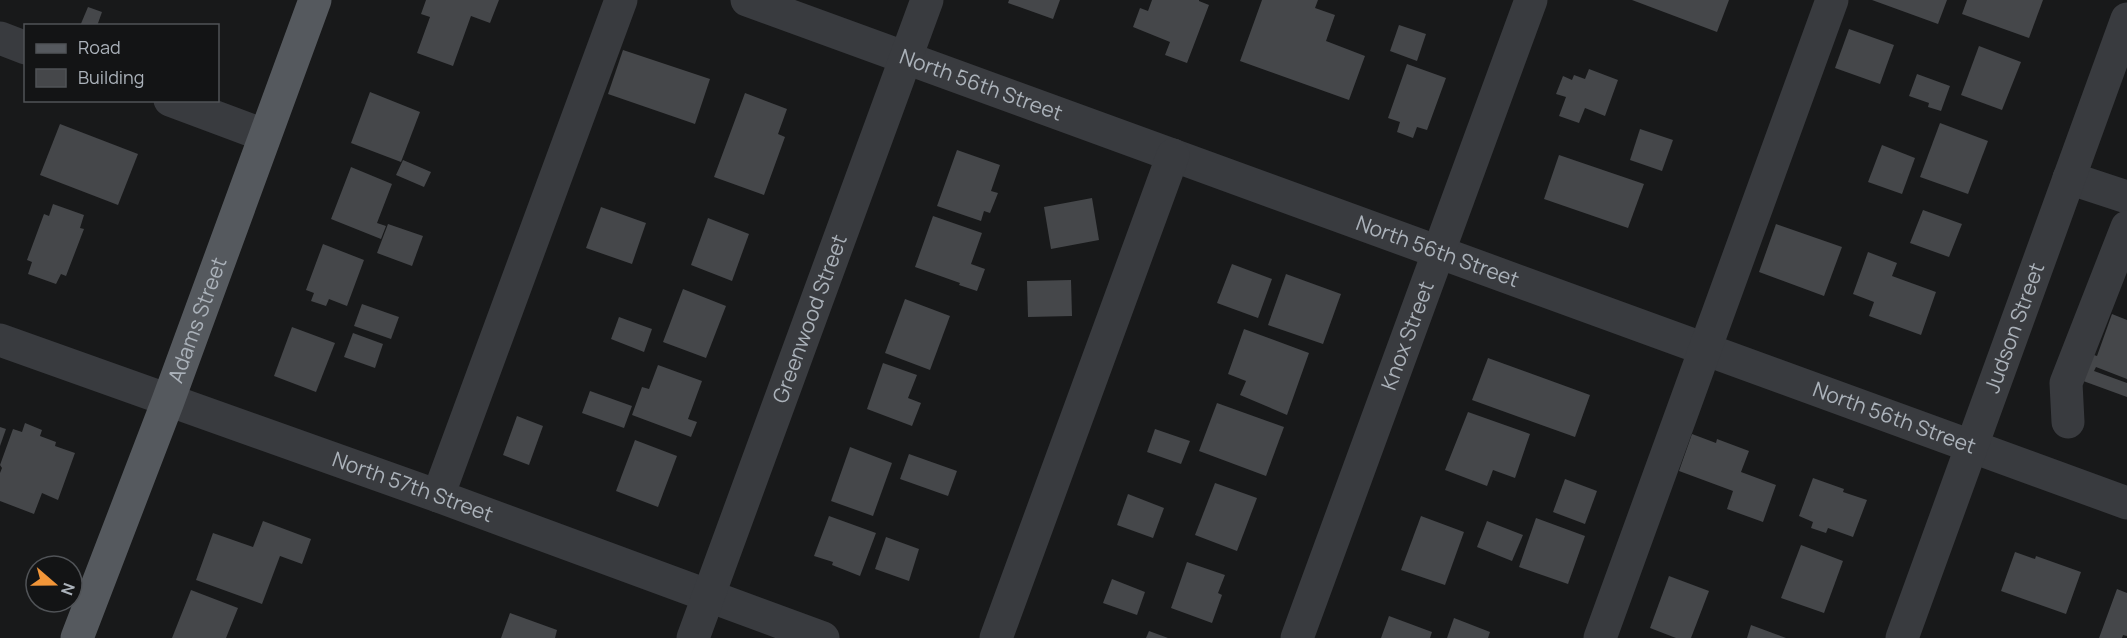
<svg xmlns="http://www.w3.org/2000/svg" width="2127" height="638" viewBox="0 0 2127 638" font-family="Manrope,sans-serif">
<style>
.building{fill:#45474a}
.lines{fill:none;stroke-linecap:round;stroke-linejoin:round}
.minor{stroke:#393b3f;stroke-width:33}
.major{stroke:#55595e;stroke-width:33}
.labels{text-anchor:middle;stroke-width:6;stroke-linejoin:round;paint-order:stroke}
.street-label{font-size:21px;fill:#abb2ba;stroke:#131415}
</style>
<rect width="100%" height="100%" fill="#18191a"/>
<g class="building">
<path d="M426 0H499L490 23 471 16 453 66 417 53 430 17 421 14Z"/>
<path d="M1009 0H1060L1053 19 1008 3Z"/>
<path d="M1152 0H1199V1L1209 5 1187 63 1165 55 1170 42 1133 27 1140 8 1148 11Z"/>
<path d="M1262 0H1318L1315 8 1335 15 1326 41 1365 56 1349 100 1240 61Z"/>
<path d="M1632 0H1729L1717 32Z"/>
<path d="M1872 0H1947L1938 24Z"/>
<path d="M1967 0H2043L2029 38 1962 14Z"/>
<path d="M88 7 102 12 97 26H80Z"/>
<path d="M1399 25 1426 34 1417 61 1390 51Z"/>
<path d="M1849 29 1894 45 1880 84 1835 68Z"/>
<path d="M1979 46 2021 62 2002 110 1961 95Z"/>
<path d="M623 50 710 79 695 124 608 94Z"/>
<path d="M1407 64 1446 78 1427 130 1417 127 1413 138 1397 132 1400 122 1388 118Z"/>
<path d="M1589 69 1618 80 1605 116 1585 108 1579 123 1559 116 1566 97 1556 94 1563 76 1572 80 1574 75 1585 79Z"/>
<path d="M1917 74 1950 86 1941 111 1928 107 1929 103 1909 96Z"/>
<path d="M370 92 420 112 401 162 351 143Z"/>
<path d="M745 93 787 109 778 134 785 137 764 195 714 177Z"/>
<path d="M1940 123 1988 141 1968 194 1920 177Z"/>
<path d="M60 124 138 154 118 205 40 175Z"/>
<path d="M1640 129 1673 140 1662 171 1630 160Z"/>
<path d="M1882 145 1915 158 1902 194 1868 182Z"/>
<path d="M957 150 1000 165 991 191 998 193 990 213 984 211 981 221 937 206Z"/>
<path d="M1559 155 1644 184 1628 228 1544 199Z"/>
<path d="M403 160 431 172 424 187 396 175Z"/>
<path d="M351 167 392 184 377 223 386 226 381 239 331 219Z"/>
<path d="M1092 198 1099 240 1051 249 1044 207Z"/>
<path d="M53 204 84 215 80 228 84 229 66 276 61 274 56 284 28 274 32 262 27 260 44 214 49 216Z"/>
<path d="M601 207 646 223 632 264 586 248Z"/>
<path d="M1923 210 1962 224 1949 257 1910 243Z"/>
<path d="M933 216 982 233 971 264 985 269 977 291 959 285 960 283 915 267Z"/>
<path d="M708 218 749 234 732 281 691 265Z"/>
<path d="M388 224 423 236 412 266 377 253Z"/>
<path d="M1776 224 1842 247 1824 296 1759 272Z"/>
<path d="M323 244 364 260 347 306 329 299 326 306 311 301 314 293 306 290Z"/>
<path d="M1868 252 1897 263 1892 276 1936 292 1921 335 1869 316 1874 302 1853 294Z"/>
<path d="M1232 264 1272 279 1258 318 1217 303Z"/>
<path d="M1286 274 1341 294 1323 344 1268 325Z"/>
<path d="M1071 280 1072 316 1028 317 1027 281Z"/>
<path d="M683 289 726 306 706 358 663 342Z"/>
<path d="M905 299 950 316 930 370 885 353Z"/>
<path d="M362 304 399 317 391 339 354 326Z"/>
<path d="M2112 314 2127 320V379L2096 367 2094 371 2127 383V397L2075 378 2085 352 2097 356Z"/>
<path d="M619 317 652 329 644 352 611 339Z"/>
<path d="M292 327 335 343 316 392 274 376Z"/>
<path d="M1244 329 1309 353 1287 415 1240 395 1246 381 1228 374Z"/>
<path d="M353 333 383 344 375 368 344 357Z"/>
<path d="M1488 358 1590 395 1575 437 1472 400Z"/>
<path d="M883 363 917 375 908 398 921 403 912 426 867 409Z"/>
<path d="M658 365 702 381 688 419 697 422 691 437 632 415 642 387 649 389Z"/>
<path d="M590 391 632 406 624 428 582 413Z"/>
<path d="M1217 403 1284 427 1266 476 1199 451Z"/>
<path d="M1468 412 1530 434 1515 478 1493 470 1487 486 1445 470Z"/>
<path d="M517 416 543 426 529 465 503 455Z"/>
<path d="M25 423 42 430 40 436 56 442 55 446 75 453 58 500 42 493 34 514 0 501V473L2 468 0 465 13 429 22 432Z"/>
<path d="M0 427 6 429 0 446Z"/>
<path d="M1155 429 1190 441 1181 464 1147 452Z"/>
<path d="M1692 434 1716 443 1717 439 1749 451 1741 472 1776 485 1763 522 1727 509 1733 491 1679 471Z"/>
<path d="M635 440 677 456 658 507 616 491Z"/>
<path d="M850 447 892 463 873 516 831 501Z"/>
<path d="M909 454 957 471 948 496 900 479Z"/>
<path d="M1813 478 1844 489 1843 492 1867 500 1853 537 1828 528 1826 533 1811 528 1813 522 1799 516Z"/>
<path d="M1565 479 1597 491 1585 524 1553 512Z"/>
<path d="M1215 483 1257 498 1237 551 1195 535Z"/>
<path d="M1128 494 1164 508 1153 538 1117 525Z"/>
<path d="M829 516 876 533 860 576 832 565 833 562 814 556Z"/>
<path d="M1421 516 1464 532 1445 585 1401 570Z"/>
<path d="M1536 518 1585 536 1568 584 1519 567Z"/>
<path d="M263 521 311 539 302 564 280 556 262 604 196 580 213 533 253 547Z"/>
<path d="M1487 521 1523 535 1512 561 1477 547Z"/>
<path d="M886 537 919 549 909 581 875 569Z"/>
<path d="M1801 545 1843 561 1824 613 1781 598Z"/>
<path d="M2015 552 2035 559 2036 556 2081 572 2066 614 2001 591Z"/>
<path d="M1187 562 1225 575 1218 593 1222 595 1212 623 1171 608Z"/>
<path d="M1669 576 1709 591 1691 638H1676L1650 628Z"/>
<path d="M1112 579 1145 592 1137 615 1103 603Z"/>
<path d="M2117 589 2127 593V636L2123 635 2122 638H2099Z"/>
<path d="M191 590 238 608 226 638H172Z"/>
<path d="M510 613 557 630 555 638H501Z"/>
<path d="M1389 616 1432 632 1430 638H1381Z"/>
<path d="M1454 618 1490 632 1488 638H1447Z"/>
<path d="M1751 625 1786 638H1747Z"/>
<path d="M1149 631 1168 638H1146Z"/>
</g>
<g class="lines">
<g class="minor">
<path id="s1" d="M747 0 2127 503"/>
<path d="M0 38 26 48"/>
<path d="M170 100 264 135"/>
<path d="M2069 178 2127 197"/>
<path id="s2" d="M0 340 438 496 823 638"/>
<path d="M2068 422 2066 383 2127 227"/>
<path d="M438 496 621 0"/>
<path id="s3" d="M693 638 927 0"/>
<path d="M996 638 1173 155"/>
<path id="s4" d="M1297 638 1531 0"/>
<path d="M1600 638 1832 0"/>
<path id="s5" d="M1902 638 2127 19"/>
</g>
<path class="major" id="s6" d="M77 638 168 401 315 0"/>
</g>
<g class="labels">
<g class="street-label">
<text dy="7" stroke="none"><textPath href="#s1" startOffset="249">North 56th Street</textPath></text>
<text dy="7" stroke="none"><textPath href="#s1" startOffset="735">North 56th Street</textPath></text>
<text dy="7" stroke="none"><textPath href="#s3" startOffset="340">Greenwood Street</textPath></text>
<text dy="7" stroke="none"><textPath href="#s6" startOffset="340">Adams Street</textPath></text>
<text dy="7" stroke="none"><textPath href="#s5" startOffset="330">Judson Street</textPath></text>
<text dy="7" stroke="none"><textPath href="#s4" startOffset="322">Knox Street</textPath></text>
<text dy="7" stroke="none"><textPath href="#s1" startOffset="1221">North 56th Street</textPath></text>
<text dy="7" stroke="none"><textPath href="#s2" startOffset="438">North 57th Street</textPath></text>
</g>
</g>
<rect x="24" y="24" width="195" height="78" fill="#131415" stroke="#505357" stroke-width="1.5"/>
<rect x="36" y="44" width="30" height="9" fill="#55595e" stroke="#505357" stroke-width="1.5"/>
<text x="78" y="54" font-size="18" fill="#abb2ba">Road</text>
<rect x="36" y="69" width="30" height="18" fill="#45474a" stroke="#505357" stroke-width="1.5"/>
<text x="78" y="84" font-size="18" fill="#abb2ba">Building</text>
<g transform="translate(54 584) rotate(110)"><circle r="28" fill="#131415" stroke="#505357" stroke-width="1.5"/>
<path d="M0-4.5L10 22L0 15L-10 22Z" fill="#f29639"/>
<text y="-9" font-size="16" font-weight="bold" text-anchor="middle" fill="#abb2ba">N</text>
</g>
</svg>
